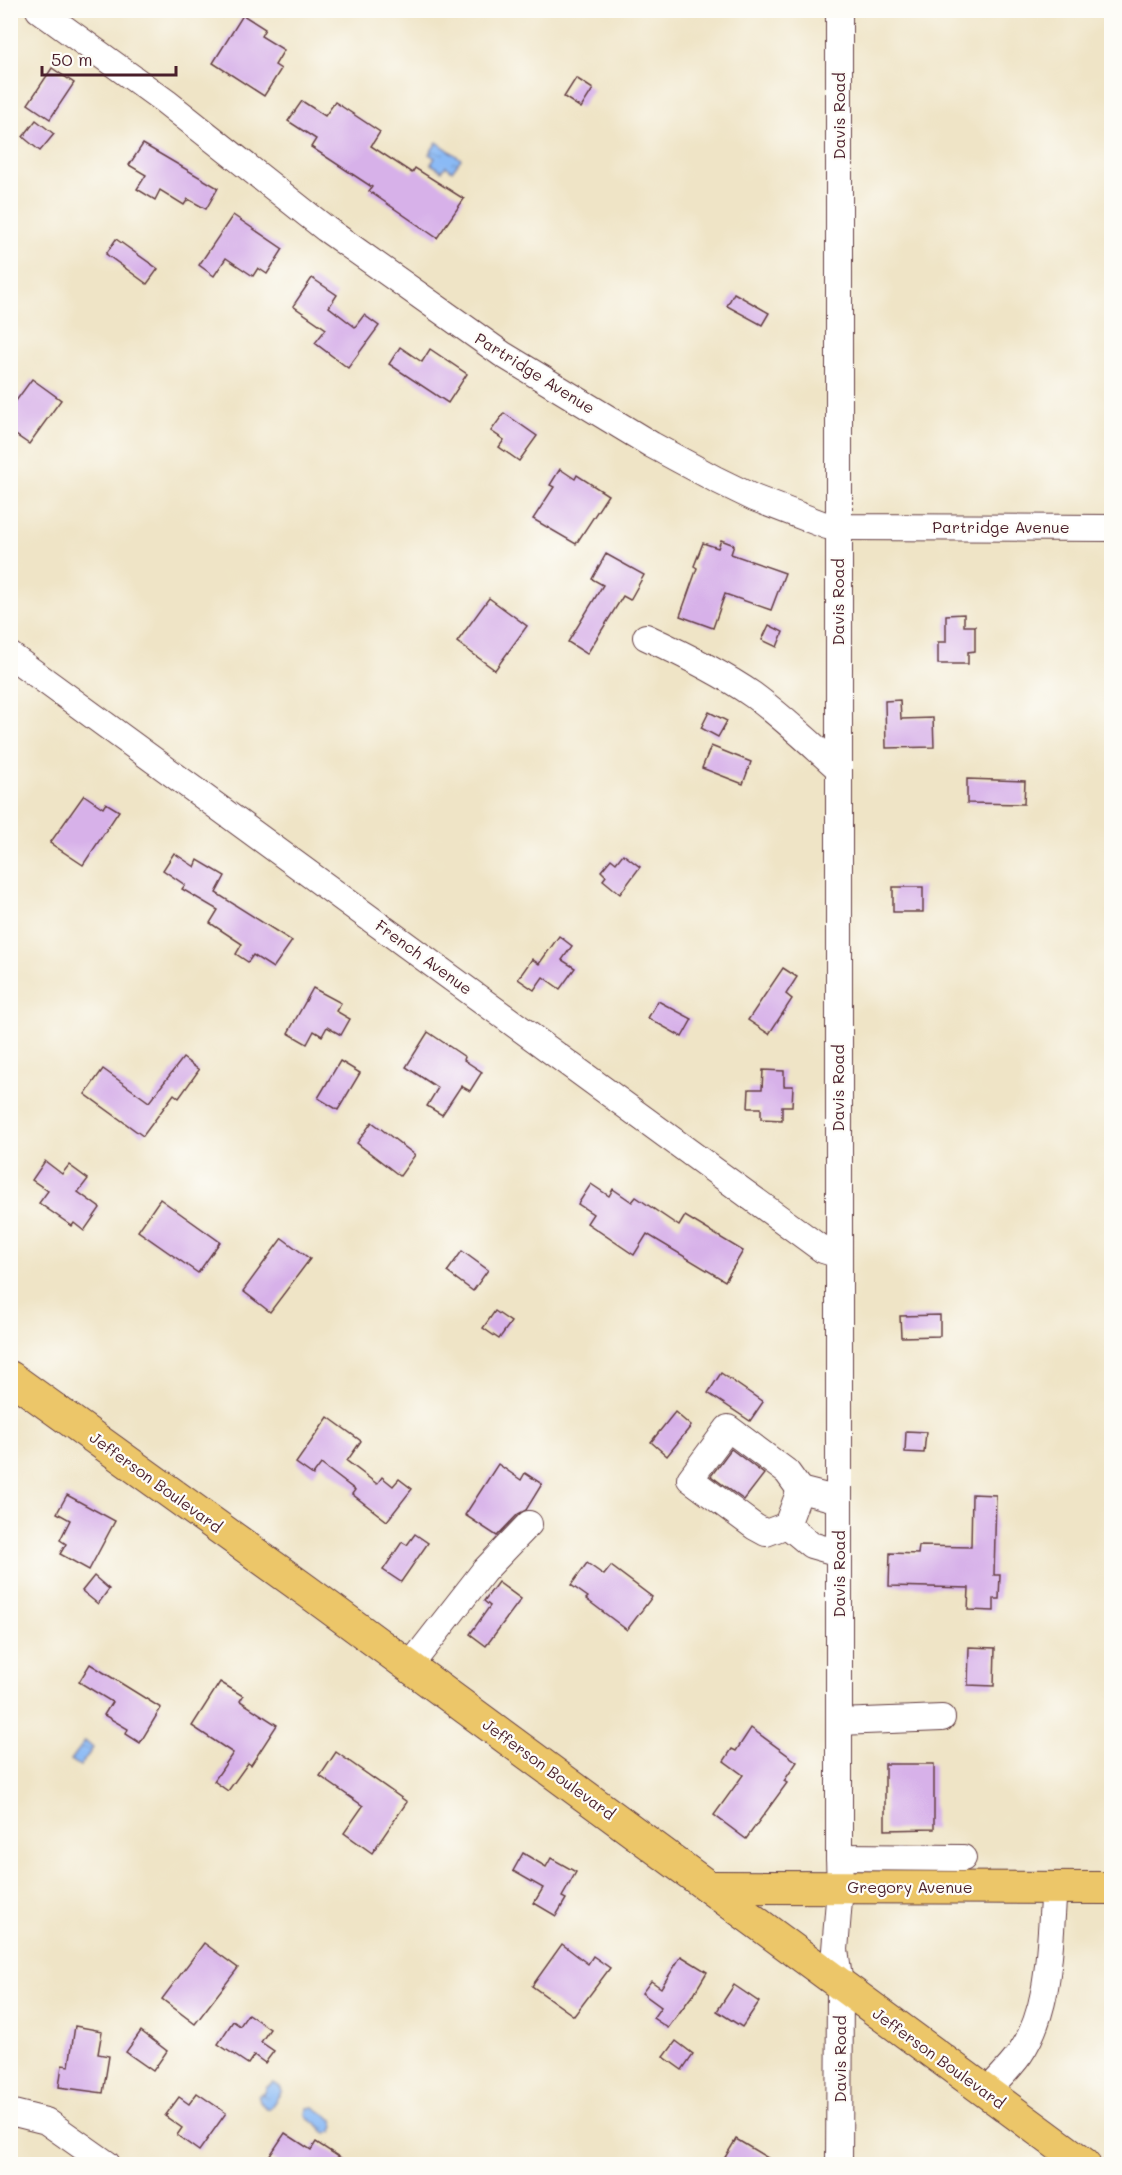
<svg xmlns="http://www.w3.org/2000/svg" width="1122" height="2175" viewBox="0 0 1122 2175" font-family="Mali,sans-serif">
<style>
.water{fill:url(#water-ripples);stroke:#6a6c90;stroke-width:1.5}
.building{fill:#d7b1e9}
.lines{fill:none;stroke-linecap:round;stroke-linejoin:round}
.minor-casing{stroke:#633d42;stroke-width:28}
.major-casing{stroke:#633d42;stroke-width:34}
.minor{stroke:#fff;stroke-width:26}
.major{stroke:#ecc669;stroke-width:32}
.labels{text-anchor:middle;stroke-width:4.5;stroke-linejoin:round;paint-order:stroke}
.street-label{font-size:16px;fill:#4a1f2b;stroke:#fdfcf7}
</style>
<defs>
<pattern id="water-ripples" width="26" height="14" patternUnits="userSpaceOnUse" patternTransform="scale(1.5)"><rect width="26" height="14" fill="#8abaf5"/><path d="M2 4q2-2 4 0t4 0M15 11q2-2 4 0t4 0" fill="none" stroke="#799fd2"/></pattern>
</defs>
<rect width="100%" height="100%" fill="#fdfcf7"/>
<filter id="ink" filterUnits="userSpaceOnUse"><feTurbulence type="fractalNoise" baseFrequency=".0167" numOctaves="2"/><feDisplacementMap in="SourceGraphic" scale="12" xChannelSelector="R" yChannelSelector="G"/><feConvolveMatrix kernelMatrix="1 2 1 2 8 2 1 2 1" color-interpolation-filters="sRGB"/></filter>
<filter id="wash" filterUnits="userSpaceOnUse"><feTurbulence type="fractalNoise" baseFrequency=".008" numOctaves="4" result="noise"/><feDisplacementMap in="SourceGraphic" scale="24" xChannelSelector="R" yChannelSelector="G"/><feGaussianBlur stdDeviation="1.35" result="paint"/><feColorMatrix in="noise" values="0 0 0 0 0 0 0 0 0 0 0 0 0 0 0 0 0 1.4 0 .05"/><feComposite in="paint" operator="in"/></filter>
<g filter="url(#wash)">
<rect width="100%" height="100%" fill="#efe4c6"/>
<g class="water">
<path d="M437 142 461 159 452 171 446 166 442 171 431 164 435 158 429 154Z"/>
<path d="M85 1741 93 1748 80 1766 71 1760Z"/>
<path d="M274 2083 280 2087 282 2091 271 2107 267 2109 261 2103 258 2096 261 2094H264L267 2087Z"/>
<path d="M314 2107 333 2120 335 2127 332 2132 326 2133 322 2130 321 2127 307 2118 306 2113 308 2108Z"/>
</g>
<g id="blocks">
<g class="building">
<path d="M243 15 265 29 261 36 284 50 275 65 281 69 264 96 213 63Z"/>
<path d="M52 68 74 83 50 119 28 104Z"/>
<path d="M576 78 593 89 581 108 564 97Z"/>
<path d="M302 101 325 116 335 102 380 132 371 146 412 173 415 168 464 199 437 238 369 191 372 187 311 147 316 139 288 121Z"/>
<path d="M36 120 54 134 40 151 23 137Z"/>
<path d="M143 144 218 188 206 209 188 199 184 205 160 190 155 200 137 189 146 175 129 165Z"/>
<path d="M233 215 283 249 267 274 258 268 253 276 226 258 214 276 199 265Z"/>
<path d="M116 239 158 269 147 284 106 254Z"/>
<path d="M312 278 337 295 329 307 355 327 364 315 379 326 348 368 315 343 326 329 293 306Z"/>
<path d="M734 293 769 313 762 325 727 306Z"/>
<path d="M400 347 422 362 430 349 467 374 448 403 389 364Z"/>
<path d="M32 379 61 400 29 444 10 431V409Z"/>
<path d="M504 413 537 436 519 461 499 447 504 440 491 431Z"/>
<path d="M560 469 575 479 577 475 608 495 576 544 533 519 554 487 550 485Z"/>
<path d="M721 540 734 545 731 554 785 573 771 610 725 594 713 628 680 616 697 568 694 566 703 543 718 548Z"/>
<path d="M606 554 644 575 630 600 623 596 587 654 568 642 603 585 592 579Z"/>
<path d="M489 598 527 626 495 670 457 642Z"/>
<path d="M964 614V626H975V651L968 652V664H938V642H946V615Z"/>
<path d="M769 625 783 632 777 647 762 640Z"/>
<path d="M900 700 901 719 933 718 934 747 886 748 885 701Z"/>
<path d="M709 712 727 721 718 737 701 728Z"/>
<path d="M711 746 751 762 743 784 702 768Z"/>
<path d="M967 779 1025 781 1024 804 967 803Z"/>
<path d="M84 795 103 808 106 803 119 811 83 865 50 843Z"/>
<path d="M174 853 195 867 198 860 225 876 216 893 292 941 273 968 253 955 248 962 236 954 242 944 210 923 218 910 182 889 185 885 163 870Z"/>
<path d="M623 854 640 867 620 894 603 880 606 876 601 871 611 859 616 863Z"/>
<rect x="893" y="887" width="30" height="25"/>
<path d="M559 936 572 946 562 960 575 968 560 989 543 977 534 990 518 979 532 959 539 964Z"/>
<path d="M783 968 797 977 786 994 792 999 769 1034 748 1020Z"/>
<path d="M313 988 341 1003 336 1011 350 1019 341 1035 327 1027 322 1036 314 1031 307 1044 288 1033Z"/>
<path d="M658 1001 692 1019 682 1037 648 1018Z"/>
<path d="M428 1032 465 1057 464 1060 482 1072 470 1091 461 1086 442 1115 427 1106 438 1088 406 1067Z"/>
<path d="M183 1058 199 1070 179 1098 174 1094 143 1136 85 1094 103 1069 149 1102Z"/>
<path d="M340 1061 360 1073 338 1110 318 1098Z"/>
<path d="M763 1070 784 1071V1086H793L792 1106H782V1120L761 1119V1108H748L749 1089H762Z"/>
<path d="M372 1122 415 1155 400 1176 357 1143Z"/>
<path d="M45 1161 62 1174 69 1165 88 1179 78 1192 100 1208 84 1231 74 1223 72 1226 39 1203 48 1191 32 1180Z"/>
<path d="M591 1184 609 1196 613 1189 632 1202 636 1197 679 1226 685 1216 743 1251 725 1281 647 1234 634 1255 587 1223 593 1214 578 1204Z"/>
<path d="M160 1199 220 1242 198 1273 138 1231Z"/>
<path d="M282 1238 310 1259 270 1312 243 1291Z"/>
<path d="M462 1251 488 1270 473 1291 447 1272Z"/>
<path d="M495 1311 511 1322 499 1339 483 1328Z"/>
<path d="M940 1315V1336L901 1337 900 1316Z"/>
<path d="M721 1373 763 1402 750 1421 708 1393Z"/>
<path d="M675 1412 691 1426 667 1456 651 1442Z"/>
<path d="M328 1417 361 1441 347 1461 377 1484 382 1477 393 1486 399 1479 412 1489 387 1521 352 1494 355 1490 321 1464 313 1475 296 1463Z"/>
<path d="M906 1431 926 1432 924 1453 905 1452Z"/>
<path d="M731 1449 764 1474 744 1500 711 1476Z"/>
<path d="M498 1464 521 1480 525 1473 542 1484 526 1510 518 1514 497 1536 465 1515Z"/>
<path d="M972 1494 996 1495 994 1575H1000L999 1599H994V1611L968 1610 969 1588 889 1586 890 1553 918 1554 919 1546 971 1547Z"/>
<path d="M67 1495 115 1521 89 1570 60 1554 66 1544 60 1540 70 1520 57 1513Z"/>
<path d="M415 1534 428 1543 401 1582 383 1570 402 1542 407 1545Z"/>
<path d="M587 1563 604 1575 611 1566 652 1597 627 1630 586 1599 588 1597 571 1585Z"/>
<path d="M94 1576 109 1589 98 1604 82 1591Z"/>
<path d="M498 1582 521 1599 486 1646 470 1634 490 1606 484 1601Z"/>
<path d="M969 1647 995 1648 994 1686 968 1685Z"/>
<path d="M90 1664 161 1708 140 1743 126 1734 128 1729 104 1715 112 1702 79 1682Z"/>
<path d="M220 1682 243 1696 240 1701 277 1725 251 1765 248 1763 228 1791 214 1781 233 1753 192 1726Z"/>
<path d="M751 1728 797 1762 784 1781 787 1783 746 1839 714 1815 743 1775 724 1761 732 1749 736 1751Z"/>
<path d="M336 1752 407 1802 372 1853 344 1833 363 1806 320 1776Z"/>
<path d="M885 1764H934V1829L885 1830Z"/>
<path d="M523 1853 546 1867 551 1858 576 1872 562 1897 566 1899 556 1916 534 1903 543 1888 513 1871Z"/>
<path d="M204 1943 238 1968 195 2024 162 1999Z"/>
<path d="M562 1944 588 1964 593 1956 610 1968 574 2016 532 1986Z"/>
<path d="M681 1956 707 1972 692 1997H691L668 2028 653 2018 661 2007 642 1993 651 1981 661 1988Z"/>
<path d="M734 1985 759 2002 742 2027 717 2011Z"/>
<path d="M248 2014 270 2029 261 2042 274 2051 265 2063 254 2055 248 2064 218 2044 233 2021 240 2026Z"/>
<path d="M75 2026 102 2031 98 2054 109 2056 103 2093 59 2087 62 2065 69 2066Z"/>
<path d="M141 2031 167 2051 153 2071 126 2052Z"/>
<path d="M676 2041 693 2054 682 2070 664 2057Z"/>
<path d="M197 2093 226 2113 199 2151 177 2135 182 2128 165 2116 179 2097 189 2104Z"/>
<path d="M285 2133 311 2150 316 2142 350 2164H280L269 2157Z"/>
<path d="M736 2139 778 2164H721Z"/>
</g>
</g>
</g>
<g filter="url(#ink)">
<use href="#blocks" fill-opacity="0" stroke="#633d42" stroke-width="1.5"/>
<g class="lines">
<g class="minor-casing">
<g id="minor">
<path d="M39 10 166 102 326 229 502 354 652 445 715 479 754 498 827 526 838 527 1112 528"/>
<path d="M839 10V1857L840 1887 835 1950 840 1984 839 2164"/>
<path d="M646 637C683 654 720 672 753 695 783 717 810 743 838 768"/>
<path d="M10 655 823 1250 839 1255"/>
<path d="M839 1500 800 1490 787 1525 811 1545 839 1553"/>
<path d="M787 1525 766 1533 755 1527 690 1479 728 1428 787 1472 800 1490"/>
<path d="M409 1667 484 1571 529 1524"/>
<path d="M839 1722 942 1718"/>
<path d="M839 1857 963 1858"/>
<path d="M986 2092C998 2080 1010 2068 1020 2054 1052 2007 1049 1942 1054 1888"/>
<path d="M10 2112 46 2121 107 2164"/>
</g>
</g>
<g class="major-casing">
<g id="major">
<path d="M10 1377 307 1591 1084 2164"/>
<path d="M709 1887 1112 1888"/>
</g>
</g>
<use href="#minor" class="minor"/>
<use href="#major" class="major"/>
</g>
</g>
<g class="labels">
<g class="street-label">
<text transform="translate(839 116) rotate(-90)" y="6">Davis Road</text>
<text transform="translate(535 373) rotate(32)" y="6">Partridge Avenue</text>
<text x="1001" y="533">Partridge Avenue</text>
<text transform="translate(838 602) rotate(-90)" y="6">Davis Road</text>
<text transform="translate(424 957) rotate(36)" y="6">French Avenue</text>
<text transform="translate(838 1088) rotate(-90)" y="6">Davis Road</text>
<text transform="translate(156 1482) rotate(36)" y="6">Jefferson Boulevard</text>
<text transform="translate(839 1574) rotate(-90)" y="6">Davis Road</text>
<text transform="translate(549 1769) rotate(36)" y="6">Jefferson Boulevard</text>
<text x="910" y="1893">Gregory Avenue</text>
<text transform="translate(939 2058) rotate(36)" y="6">Jefferson Boulevard</text>
<text transform="translate(840 2059) rotate(-90)" y="6">Davis Road</text>
</g>
</g>
<rect width="1122" height="2175" fill="none" stroke="#fdfcf7" stroke-width="36"/>
<path d="M42 66v9h134v-9" fill="none" stroke="#4a1f2b" stroke-width="3"/>
<text x="51" y="66" font-size="18" fill="#4a1f2b" stroke="#fdfcf7" stroke-width="4.5" paint-order="stroke">50 m</text>
</svg>
